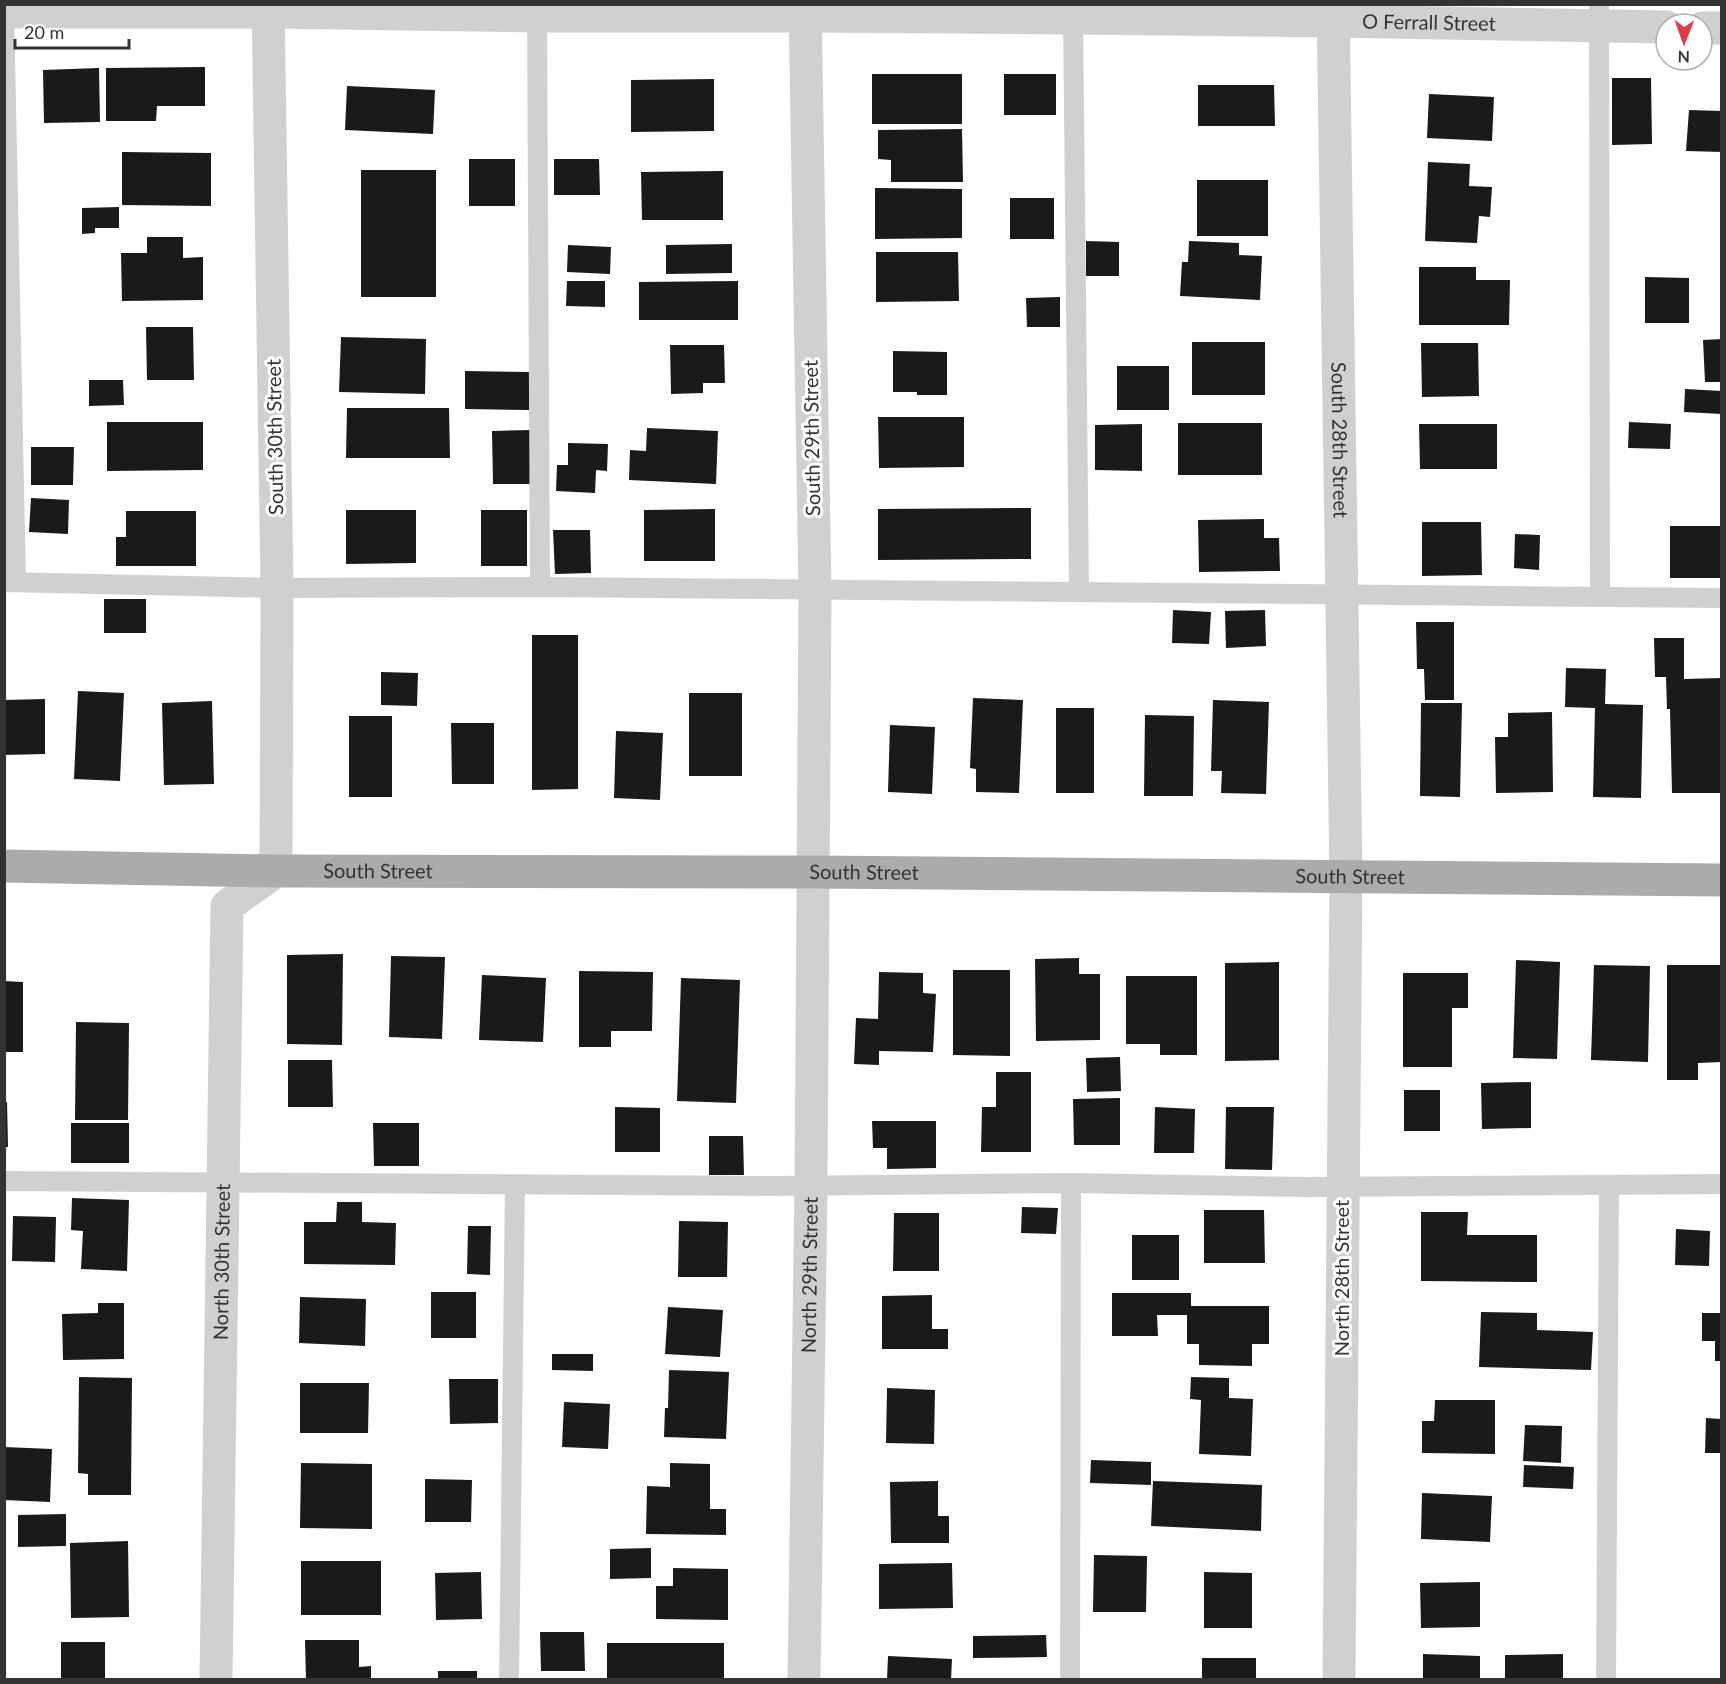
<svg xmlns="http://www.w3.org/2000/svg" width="1726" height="1684" viewBox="0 0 1726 1684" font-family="Lato,sans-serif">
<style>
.building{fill:#1a1a1a}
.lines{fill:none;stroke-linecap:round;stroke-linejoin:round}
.lane{stroke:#d0d0d0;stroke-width:20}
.street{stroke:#d0d0d0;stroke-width:33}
.primary{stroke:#ababab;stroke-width:33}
.labels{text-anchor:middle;stroke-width:6;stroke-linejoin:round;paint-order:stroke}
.street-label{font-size:20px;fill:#333;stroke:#fff}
</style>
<rect width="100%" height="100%" fill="#fff"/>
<g class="building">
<path d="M205 67V106H157L156 121H106V68Z"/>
<path d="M99 68 100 122 44 123 43 70Z"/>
<rect x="872" y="74" width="90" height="50"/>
<rect x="1004" y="74" width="52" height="41"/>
<path d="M1612 78H1651L1652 144 1612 145Z"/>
<path d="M714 79V131L631 132V80Z"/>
<path d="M1198 85H1274L1275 126H1198Z"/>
<path d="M347 86 435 90 433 134 345 130Z"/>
<path d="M1429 94 1494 97 1492 141 1427 138Z"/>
<path d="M1689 110 1722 111V152L1686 151Z"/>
<path d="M962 129 963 182H891V160L878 159V130Z"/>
<path d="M122 152 211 153V206L122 205Z"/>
<rect x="469" y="159" width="46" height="47"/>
<path d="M554 159H599L600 195H554Z"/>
<path d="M1428 162 1470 164 1469 186 1492 187 1490 217 1479 216 1477 243 1425 241Z"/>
<rect x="361" y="170" width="75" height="127"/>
<path d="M723 171V220H642L641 172Z"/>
<rect x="1197" y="180" width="71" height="56"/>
<path d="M875 188 962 189V238L875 239Z"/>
<rect x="1010" y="198" width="44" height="41"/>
<path d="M119 207V228H95V233L82 234V208Z"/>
<path d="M147 237H183V258L203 257V300L122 301 121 253H147Z"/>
<path d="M1086 241 1119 242V276H1086Z"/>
<path d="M1189 241 1239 243V255L1262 256 1260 300 1180 296 1182 262H1188Z"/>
<path d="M732 244V273L666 274V245Z"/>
<path d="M568 245 611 247 610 274 567 272Z"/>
<path d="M876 252H958L959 301 876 302Z"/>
<path d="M1419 267H1476V280H1510L1509 325H1419Z"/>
<path d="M1645 277 1689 278V323H1645Z"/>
<path d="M567 281H605V307L566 306Z"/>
<path d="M738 281V320H639V282Z"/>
<path d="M1060 297V327H1027L1026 298Z"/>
<path d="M146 327H193L194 380H147Z"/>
<path d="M341 337 426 339 425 394 339 392Z"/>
<path d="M1722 339V382H1705L1703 340Z"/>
<rect x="1192" y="342" width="73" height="53"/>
<path d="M1421 343H1478L1479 396 1422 397Z"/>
<path d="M670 345H724L725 383H703V393L671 394Z"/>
<path d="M893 351 947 352V395H917V392H893Z"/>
<rect x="1117" y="366" width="52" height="44"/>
<path d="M465 371 530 372 529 410 465 409Z"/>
<path d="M89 380H123L124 405 89 406Z"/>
<path d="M1685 389 1722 391V414L1684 412Z"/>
<path d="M347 408H449L450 458H346Z"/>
<path d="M878 417H964V467L879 468Z"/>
<path d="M107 422H203V470L107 471Z"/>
<path d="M1629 422 1671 424 1670 449 1628 448Z"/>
<rect x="1178" y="423" width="84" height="52"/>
<path d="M1142 424V471L1095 470V425Z"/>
<path d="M1419 424H1497V469H1420Z"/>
<path d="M647 428 718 431 716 484 629 480 630 450 646 451Z"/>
<path d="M532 430 533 484H493L492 431Z"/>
<path d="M568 443 608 444 607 471 596 470 595 493 556 491 557 465H568Z"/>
<path d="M31 447H74L73 485H31Z"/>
<path d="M31 498 69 500 68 534 29 532Z"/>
<path d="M1031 508V559L878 560V509Z"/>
<path d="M715 509V561H644V510Z"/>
<path d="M346 510H416V563L346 564Z"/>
<rect x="481" y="510" width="46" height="56"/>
<path d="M126 511H196V566H116V537H126Z"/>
<path d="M1264 519V538H1279L1280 571 1199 572 1198 520Z"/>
<path d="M1422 522H1481L1482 575 1422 576Z"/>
<rect x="1670" y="526" width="52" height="52"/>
<path d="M553 530H590L591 573 555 574Z"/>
<path d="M1515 534 1540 535 1539 570 1514 568Z"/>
<rect x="104" y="599" width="42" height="34"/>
<path d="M1173 610 1211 612 1209 644 1172 643Z"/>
<path d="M1265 610 1266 646 1226 648 1225 611Z"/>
<path d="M1416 622H1454V700H1425L1424 669H1417Z"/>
<path d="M532 635H578V789L532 790Z"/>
<path d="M1654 638H1684V679L1722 678V793H1672L1670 709H1667L1666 677H1655Z"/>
<path d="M1566 668 1606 669 1605 704 1643 705 1641 798 1593 797 1595 708 1565 707Z"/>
<path d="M381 672 418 673 417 706 381 705Z"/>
<path d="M78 691 124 693 120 781 74 779Z"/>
<rect x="689" y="693" width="53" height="83"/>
<path d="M973 698 1023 700 1019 793 976 792V769L970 768Z"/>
<path d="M45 699V754L4 755V700Z"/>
<path d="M1213 700 1269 702 1266 794 1221 793 1222 771H1211Z"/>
<path d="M212 701 214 784 164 785 162 703Z"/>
<path d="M1421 703H1462L1460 797 1420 796Z"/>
<rect x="1056" y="708" width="38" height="85"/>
<path d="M1552 712 1553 792 1496 793 1495 737H1508V713Z"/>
<path d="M1145 715 1194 716 1193 796H1144Z"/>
<rect x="349" y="716" width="43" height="81"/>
<path d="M451 723H494V784H452Z"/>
<path d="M890 725 935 727 932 794 888 792Z"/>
<path d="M616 731 663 733 660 800 614 798Z"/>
<path d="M343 954 342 1045 287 1044V955Z"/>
<path d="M391 956 445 957 442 1039 389 1037Z"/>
<path d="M1079 958V974H1100V1040L1036 1041 1035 959Z"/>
<path d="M1516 960 1560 962 1557 1059 1513 1058Z"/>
<path d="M1279 962V1060L1225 1061V963Z"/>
<path d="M1594 965 1650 966 1648 1062 1591 1060Z"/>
<path d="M1667 965H1722V1062L1698 1063V1080H1667Z"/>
<path d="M953 970H1010V1056L953 1055Z"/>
<path d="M579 971 653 972 652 1031H611V1047H579Z"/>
<path d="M879 972 923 973V993L936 994 933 1052 879 1051V1065L854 1064 856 1018 878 1019Z"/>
<path d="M1403 973H1468V1008H1452V1067H1403Z"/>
<path d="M482 975 546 978 543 1042 479 1040Z"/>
<path d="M1126 976H1197V1055H1160V1044H1126Z"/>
<path d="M681 978 740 980 736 1103 677 1101Z"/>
<path d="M4 981 23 982V1052H4Z"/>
<path d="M76 1022 129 1023 128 1120H75Z"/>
<path d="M1120 1057 1121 1091 1087 1092 1086 1058Z"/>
<path d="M288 1060H332L333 1107H288Z"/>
<path d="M996 1072H1031V1152H981L982 1107H996Z"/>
<path d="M1531 1082V1128L1482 1129 1481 1083Z"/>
<rect x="1404" y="1090" width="36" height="41"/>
<path d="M1120 1098V1145H1074L1073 1099Z"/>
<path d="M4 1102H7L8 1147H4Z"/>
<path d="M615 1107 660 1108V1152H615Z"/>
<path d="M1155 1107 1195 1109 1194 1153H1154Z"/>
<path d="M1226 1107H1274L1272 1170 1225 1169Z"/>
<path d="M872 1121H936V1168L887 1169V1148H873Z"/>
<rect x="71" y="1123" width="58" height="40"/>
<path d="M373 1123H419V1166H374Z"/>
<path d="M709 1136H743L744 1175H709Z"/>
<path d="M72 1198 129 1200 127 1271 81 1269 83 1231 71 1230Z"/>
<path d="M337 1202H362V1222L396 1223 395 1265 304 1264V1222H336Z"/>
<path d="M1022 1207 1058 1208 1056 1234 1021 1233Z"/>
<path d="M1204 1210H1264L1265 1263H1204Z"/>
<path d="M1421 1212H1468L1467 1235H1537V1282L1421 1281Z"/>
<path d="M894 1213H939V1271H893Z"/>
<path d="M13 1216 56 1217 55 1262 12 1261Z"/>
<path d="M679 1221 728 1222 727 1277H678Z"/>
<path d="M468 1226H491L490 1275 467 1274Z"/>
<path d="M1676 1229 1710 1231 1709 1266 1675 1265Z"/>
<rect x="1132" y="1235" width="47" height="45"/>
<rect x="431" y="1292" width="45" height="46"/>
<path d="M1112 1293H1191V1306H1269V1344H1252V1366L1199 1365V1344H1187V1315H1157L1158 1336H1112Z"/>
<path d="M932 1295V1329H948V1349H882V1296Z"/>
<path d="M300 1297 366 1299 365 1346 299 1343Z"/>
<path d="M98 1303H124V1359L63 1360 62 1314 98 1313Z"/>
<path d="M668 1307 723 1310 720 1357 665 1354Z"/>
<path d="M1481 1312 1537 1313V1330L1593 1332 1591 1370 1479 1367Z"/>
<path d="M1702 1313H1722V1361H1715V1341H1702Z"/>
<path d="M552 1354H593V1371L552 1370Z"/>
<path d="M669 1370 729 1372 726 1439 664 1437 665 1408H668Z"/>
<path d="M79 1377 132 1378 131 1495H88V1474L78 1473Z"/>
<path d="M1191 1377 1229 1378V1398L1253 1399 1251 1456 1199 1454 1201 1400 1190 1399Z"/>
<path d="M449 1379H498V1423L450 1424Z"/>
<path d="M300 1383H369L368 1433H300Z"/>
<path d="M887 1388 935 1390 934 1444 886 1443Z"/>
<path d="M1435 1400H1495V1454L1422 1453V1421H1434Z"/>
<path d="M564 1402 610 1404 608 1449 562 1447Z"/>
<path d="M1706 1418 1722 1419V1453H1705Z"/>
<path d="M1525 1425 1562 1426 1561 1463 1523 1461Z"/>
<path d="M4 1447 52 1449 50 1502 4 1500Z"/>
<path d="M1091 1460 1151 1462V1485L1090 1483Z"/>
<path d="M301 1463 372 1464V1529L300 1528Z"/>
<path d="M670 1463 710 1464V1509H726V1535L646 1534 647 1486 670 1487Z"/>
<path d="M1524 1465 1574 1467 1573 1489 1523 1487Z"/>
<path d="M425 1479 472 1480 471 1522H425Z"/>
<path d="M938 1481V1516H949V1543H891L890 1482Z"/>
<path d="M1153 1481 1262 1485 1261 1531 1151 1526Z"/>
<path d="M1422 1493 1492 1496 1490 1542 1421 1539Z"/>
<path d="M66 1514V1546L18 1547V1515Z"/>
<path d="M128 1541 129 1617 71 1618 70 1543Z"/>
<path d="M651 1548V1578L610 1579V1549Z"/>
<path d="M1094 1555 1147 1556 1146 1612H1093Z"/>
<rect x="301" y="1561" width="80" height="54"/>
<path d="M952 1563 953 1608 879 1609V1564Z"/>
<path d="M673 1568 728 1569V1620L656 1619V1586H673Z"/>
<path d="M481 1572 482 1619 436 1620 435 1573Z"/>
<path d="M1204 1572 1252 1573V1628H1204Z"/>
<path d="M1480 1582V1627L1421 1628 1420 1583Z"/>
<path d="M540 1632H584L585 1671H541Z"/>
<path d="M1046 1635 1047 1657 973 1658V1636Z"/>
<path d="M305 1640H359V1667L371 1666V1680H306Z"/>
<rect x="61" y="1642" width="44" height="38"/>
<rect x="607" y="1643" width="117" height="37"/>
<path d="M1423 1654 1480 1656V1680H1423Z"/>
<path d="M1563 1654V1680H1505V1655Z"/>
<path d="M888 1656 952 1659 951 1680H887Z"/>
<rect x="1202" y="1658" width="54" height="22"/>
<rect x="438" y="1671" width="39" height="9"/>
</g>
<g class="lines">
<g class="lane">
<path d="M1599 4 1600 596"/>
<path d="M4 8 16 582"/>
<path d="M537 8 540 587"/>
<path d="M1073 10 1079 592"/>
<path d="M4 582 277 588 540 587 1722 598"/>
<path d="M4 1181 774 1186 1071 1183 1304 1187 1722 1184"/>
<path d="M509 1680 515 1185"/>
<path d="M1070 1680 1071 1183"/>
<path d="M1606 1680 1609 1185"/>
</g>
<g class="street">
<path id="s1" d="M1333 4 1346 877 1339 1680"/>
<path id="s2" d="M4 12H268L537 16H805L1073 18 1333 21 1666 27"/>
<path d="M1702 28H1722"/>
<path id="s3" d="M216 1680 227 906 276 871 277 588 268 4"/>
<path id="s4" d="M804 1680 811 1186 815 591 805 4"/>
</g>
<path class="primary" id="s5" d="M4 866 276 871 814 872 1722 880"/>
</g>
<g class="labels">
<g class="street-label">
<text dy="7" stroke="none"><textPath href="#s2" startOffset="1425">O Ferrall Street</textPath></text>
<text transform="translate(275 437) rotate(-91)" y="7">South 30th Street</text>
<text transform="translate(812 438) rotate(-91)" y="7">South 29th Street</text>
<text dy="7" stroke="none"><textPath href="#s1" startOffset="436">South 28th Street</textPath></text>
<text dy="7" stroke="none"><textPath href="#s5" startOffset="374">South Street</textPath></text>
<text dy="7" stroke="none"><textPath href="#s5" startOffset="860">South Street</textPath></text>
<text dy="7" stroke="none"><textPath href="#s5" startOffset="1346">South Street</textPath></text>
<text dy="7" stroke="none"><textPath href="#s3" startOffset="418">North 30th Street</textPath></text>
<text dy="7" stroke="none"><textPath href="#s4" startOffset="405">North 29th Street</textPath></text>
<text transform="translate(1342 1278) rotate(-90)" y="7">North 28th Street</text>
</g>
</g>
<rect width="1726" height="1684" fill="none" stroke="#333333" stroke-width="12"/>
<g transform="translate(1684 42) rotate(181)"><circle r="28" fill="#ffffff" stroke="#adadad" stroke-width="1.5"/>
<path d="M0-4.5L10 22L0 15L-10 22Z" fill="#e63946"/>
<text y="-9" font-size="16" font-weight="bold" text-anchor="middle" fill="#333333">N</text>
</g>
<path d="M15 39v9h114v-9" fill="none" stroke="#333333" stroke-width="3"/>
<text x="24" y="39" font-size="18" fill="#333333" stroke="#ffffff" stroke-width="4.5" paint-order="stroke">20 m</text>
</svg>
